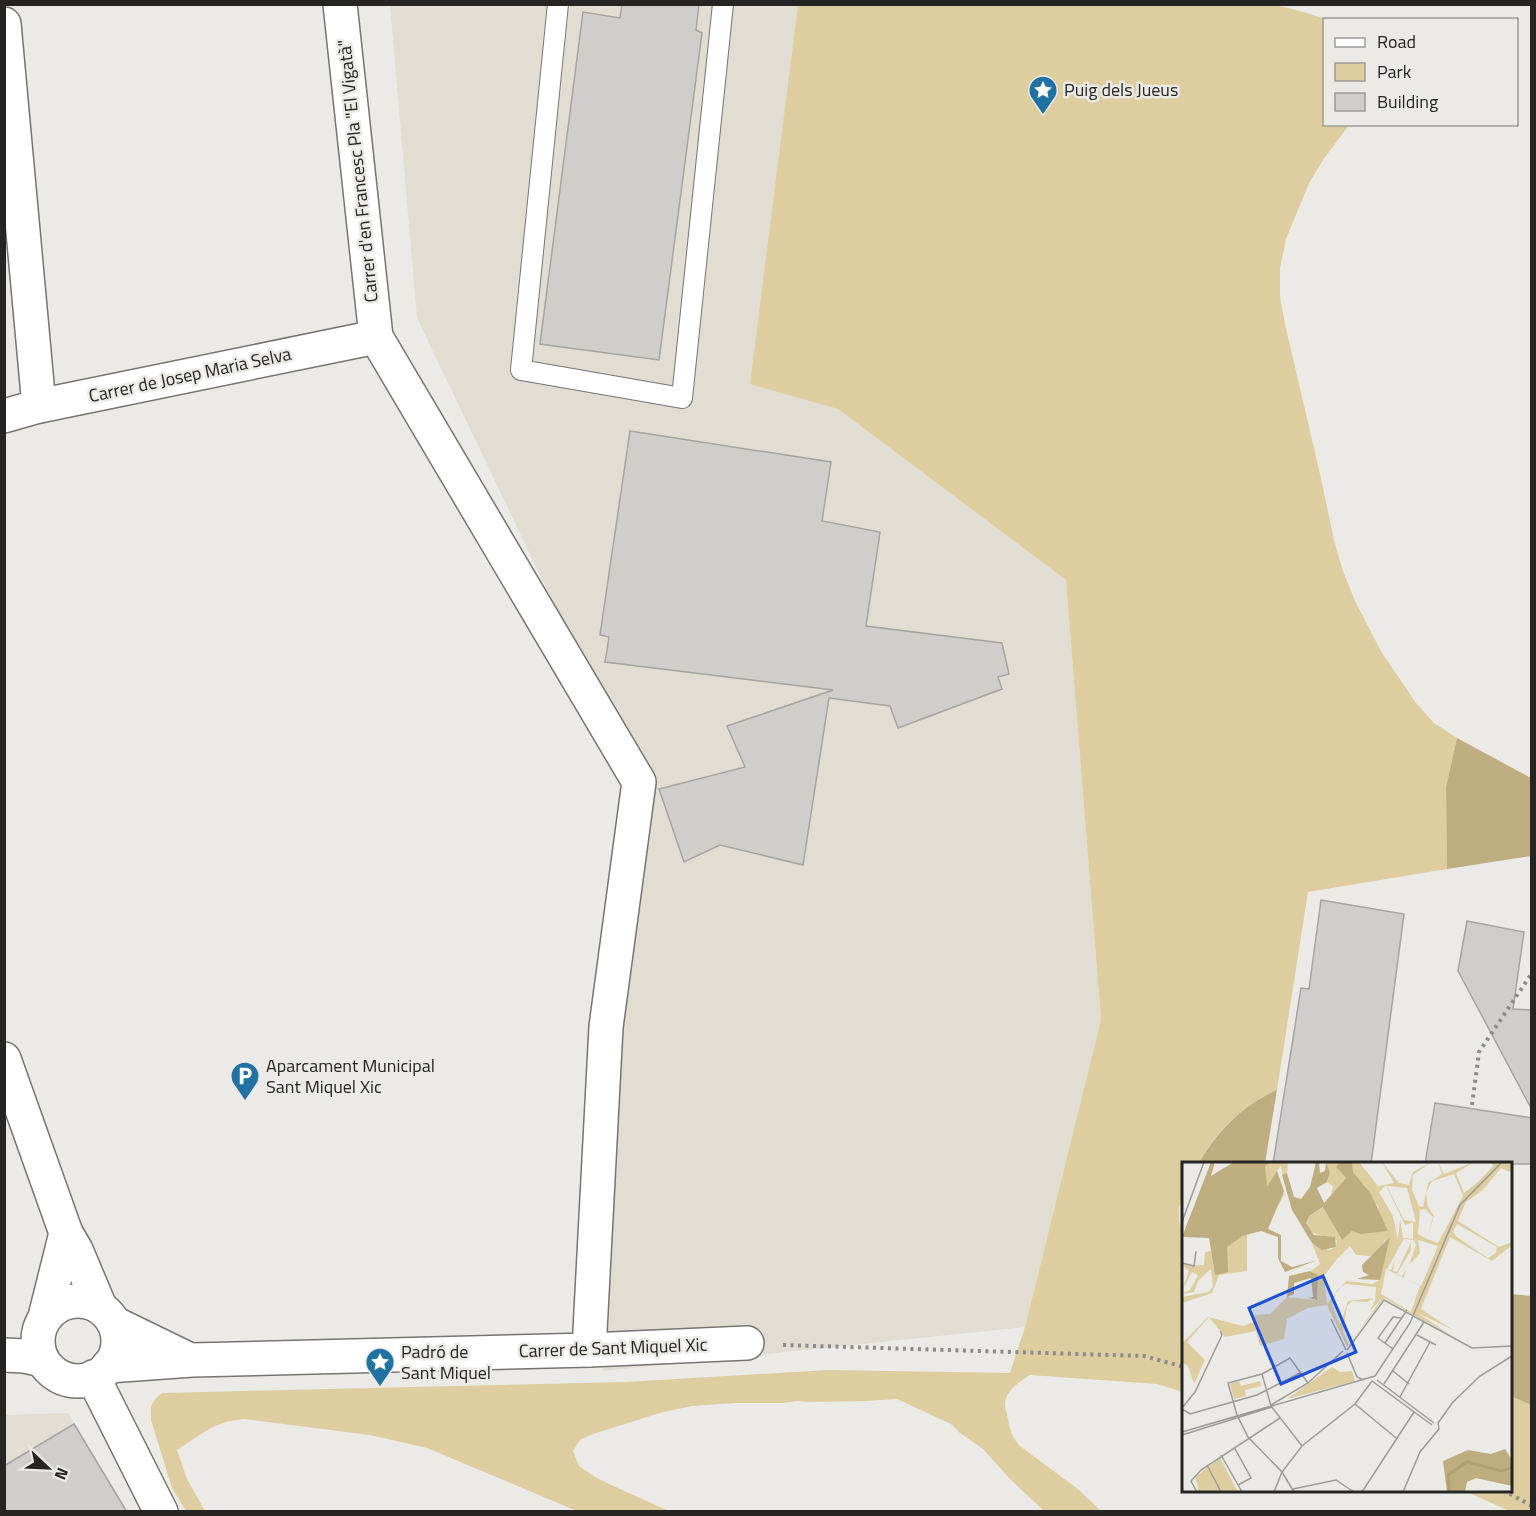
<svg xmlns="http://www.w3.org/2000/svg" width="1536" height="1516" viewBox="0 0 1536 1516" font-family="'Titillium Web',sans-serif">
<style>
.built{fill:#e1ddd3}
.green{fill:#ddcd9f}
.forest{fill:#bead7f}
.building{fill:#cfcecb;stroke:#a5a4a1;stroke-width:1.5}
.lines{fill:none;stroke-linecap:round;stroke-linejoin:round}
.lane-casing{stroke:#777572;stroke-width:22}
.street-casing{stroke:#777572;stroke-width:36}
.path{stroke:#8c8b89;stroke-width:4;stroke-dasharray:3 4.5;stroke-linecap:butt}
.lane{stroke:#fff;stroke-width:20}
.street{stroke:#fff;stroke-width:33}
.labels{text-anchor:middle;stroke-width:5;stroke-linejoin:round;paint-order:stroke}
.poi-label{font-size:18px;fill:#262524;stroke:#ebeae7;text-anchor:start}
.street-label{font-size:18px;fill:#262524;stroke:#ebeae7}
.inset-river{fill:none;stroke:#b1a072;stroke-width:3}
.inset-road{fill:none;stroke:#9c9b99;stroke-width:1.5}
.view{fill:#1d4ed8;fill-opacity:0.15;stroke:#1d4ed8;stroke-width:3}
.inset-edge{fill:none;stroke:#262524;stroke-width:3}
</style>
<rect width="100%" height="100%" fill="#ebeae7"/>
<g class="built">
<path d="M390 5H798L751 383 838 409 1066 580 1101 1020 1025 1327 603 1371 639 782 417 318Z"/>
<path d="M68 1413 126 1511H5L4 1415Z"/>
</g>
<g class="green">
<path d="M1272 4 1304 12 1325 19 1324 124 1349 125 1323 160 1309 183 1286 239 1280 268V297L1285 324 1320 474 1334 540 1343 571 1355 601 1382 653 1416 703 1434 723 1457 738 1446 787 1447 869 1308 892 1277 1090C1243 1105 1217 1130 1199 1163L1184 1164 1183 1197 1179 1207V1221L1184 1236 1183 1392 1157 1384 1030 1375C1020 1381 1005 1391 1005 1404 1005 1409 1007 1414 1008 1419 1010 1430 1012 1437 1020 1446L1079 1490 1101 1511H1044L1011 1480 983 1449 960 1433 951 1424 897 1399 867 1401 810 1402 797 1401 782 1403H736L692 1406 663 1412 593 1434 580 1440 573 1451 579 1466 595 1477 609 1484 671 1512 577 1511 427 1448 370 1435 244 1419 229 1421 215 1426 201 1434 177 1450 187 1479 205 1511H186L172 1488 151 1420V1406L156 1398 162 1393 626 1382 828 1370 1010 1373 1025 1327 1101 1020 1066 580 838 409 750 384 798 5Z"/>
<path d="M1511 1396 1531 1405V1511H1509L1465 1491 1510 1490Z"/>
</g>
<g class="forest">
<path d="M1457 738 1531 778V856L1447 869 1446 787Z"/>
<path d="M1277 1090 1265 1163H1199C1217 1131 1243 1105 1277 1090Z"/>
<path d="M1511 1294 1531 1296V1405L1511 1396Z"/>
</g>
<g class="building">
<path d="M622 4H699L696 30 702 33 659 360 540 344 583 12 620 18Z"/>
<path d="M630 431 831 462 822 521 880 532 866 626 1002 643 1009 674 998 677 1002 689 898 728 890 706 829 698 803 865 720 845 684 862 659 789 745 767 727 726 833 690 605 662 609 637 600 635Z"/>
<path d="M1321 900 1404 914 1371 1164H1273L1301 988 1309 989Z"/>
<path d="M1467 921 1524 932 1513 1009 1532 1010V1110L1458 971Z"/>
<path d="M1435 1103 1532 1118V1164H1425Z"/>
<path d="M74 1424 127 1512H4V1466Z"/>
</g>
<g class="lines">
<g class="lane-casing">
<path id="lane" d="M558 4 521 370 682 398 723 4"/>
</g>
<g class="street-casing">
<g id="street">
<path d="M340 4 376 337 639 782 606 1027 589 1350"/>
<path d="M4 24 39 406"/>
<path d="M4 416 39 406 376 337"/>
<path d="M4 1059 66 1233 76 1250 100 1307"/>
<circle cx="78" cy="1341" r="40"/>
<path d="M45 1317 66 1233"/>
<path d="M114 1323 188 1359"/>
<path d="M4 1355 24 1356 42 1360"/>
<path d="M108 1366 192 1360 589 1350 747 1343"/>
<path d="M93 1377 161 1512"/>
</g>
</g>
<g class="path">
<path d="M1472 1105 1479 1052 1532 973"/>
<path d="M783 1345 1144 1356 1184 1367"/>
<path d="M1503 1490 1532 1506"/>
</g>
<use href="#lane" class="lane"/>
<use href="#street" class="street"/>
</g>
<defs>
<g id="sight-pin" transform="scale(1.5)"><path d="M0 17L-7.5 6A9.5 9.5 0 1 1 7.5 6Z" fill="#1f72a2" stroke="#ebeae7"/><path d="M0-6L1.8-2.2L6-1.7L2.9 1.2L3.7 5.4L0 3.3L-3.7 5.4L-2.9 1.2L-6-1.7L-1.8-2.2Z" fill="#fff"/></g>
<g id="parking-pin" transform="scale(1.5)"><path d="M0 17L-7.5 6A9.5 9.5 0 1 1 7.5 6Z" fill="#1f72a2" stroke="#ebeae7"/><path d="M-3.5-5.5H1a3.5 3.5 0 0 1 0 7H-1V5.5H-3.5ZM-1-3.4V-.6H.8a1.4 1.4 0 0 0 0-2.8Z" fill="#fff"/></g>
</defs>
<g fill-rule="evenodd">
<use href="#sight-pin" x="1043" y="90"/>
<use href="#parking-pin" x="245" y="1076"/>
<use href="#sight-pin" x="380" y="1362"/>
</g>
<g class="labels">
<g class="poi-label">
<text x="1064" y="96">Puig dels Jueus</text>
<text x="266" y="1072">Aparcament Municipal<tspan x="266" dy="21">Sant Miquel Xic</tspan></text>
<text x="401" y="1358">Padró de<tspan x="401" dy="21">Sant Miquel</tspan></text>
</g>
<g class="street-label">
<text transform="translate(358 171) rotate(-96)" y="6">Carrer d'en Francesc Pla "El Vigatà"</text>
<text transform="translate(190 375) rotate(-12)" y="6">Carrer de Josep Maria Selva</text>
<text transform="translate(613 1348) rotate(-2)" y="6">Carrer de Sant Miquel Xic</text>
</g>
</g>
<g transform="translate(1182 1162)">
<rect width="330" height="330" fill="#ebeae7"/>
<path d="M79 0H106L105 11 100 13 99 4 95 9 102 33 97 42 65 72V109L37 113 30 131 0 141V135L26 130 31 125 29 107 16 119 12 130 0 132 8 128 16 113 10 110 0 128 7 109 0 103H22L23 90 29 89 33 113 26 45ZM144 0H158L154 5 164 16 149 34 151 24 145 20 148 10ZM170 0H177L196 24 212 21 200 0 217 21 227 23 231 10 249 0 231 13 230 28 237 44 241 45 246 21 260 12 256 0 262 12 292 0 274 11 282 31 297 19 311 4 309 0H330V11L319 6 301 28 284 40 276 59 317 85 330 80V83L310 99 268 75 239 147 271 168 236 151 271 175 202 136 165 185 145 143 126 146 105 157 102 177 78 184 74 169 43 175 27 155 5 180 23 198 12 222 6 204 0 200V181L26 155 61 164 72 160 73 153 88 152 105 135 135 138 136 113 129 109 138 102 130 81 147 88 154 85 155 78 131 71 124 61 127 54 142 45 159 77 170 69 200 70 196 45 171 10ZM272 12 281 34 256 81 245 77 252 54 246 45 244 31 250 19ZM204 23 223 63 231 60V77L221 76 218 57 216 78 211 54 197 30ZM205 24 225 26 234 60 222 58ZM243 47 251 55 245 77 236 72 238 48ZM275 62 315 85 314 91 306 96 275 75 271 70ZM203 77 198 118 190 122 164 119 145 142 142 114 155 97 168 84 174 93 188 94 198 88ZM222 77 232 78 234 83 227 103 238 91 236 78 256 84 239 124 222 116 224 108 220 114 215 112 229 88V80L215 110 211 109 213 97 209 108 205 107ZM204 107 238 124 229 150 199 132ZM163 122 194 125 193 139 187 150 201 135 167 183 161 170 165 144 170 139 185 140 192 136 166 139 158 163 150 143 155 128ZM150 205 158 210 170 209 173 219 105 237ZM57 219 59 224 78 219 79 224 63 228 64 234 52 237 48 222ZM38 296 56 330H17L13 315Z" fill="#ddcd9f" fill-rule="evenodd"/>
<path d="M29 0H33L29 14 52 0H89L83 4 85 25 95 9 102 29 86 67 99 73V99L110 105 136 98 103 110 96 96V75L79 69 60 74 45 85 46 110 33 113 27 76 0 75ZM134 0H137L138 11 143 9 144 0 148 10 145 20 135 26 142 41 164 16 154 5 158 0H170L171 10 189 32 206 69 179 72 170 69 160 78 141 45 127 54 124 61 132 73 153 75 154 85 140 88 130 81 110 48 100 13 105 11 112 35 119 37 128 25ZM208 75 198 118 175 117 187 113 181 110 180 103ZM128 109 136 113 135 138 126 136 131 135 129 116 112 121V132L105 135 107 114ZM323 287 330 298V324L294 316 285 320 283 330H265L261 299 286 288 309 292Z" fill="#bead7f"/>
<path class="inset-river" d="M267 330 266 313 285 300 319 309 330 306"/>
<path class="inset-road" d="M0 60 22 0M0 101 12 104 14 89M149 157 164 188M235 173 254 183M203 181 225 148M211 187 196 176 211 155 220 156M165 188 202 138 290 186 330 184M165 191 175 215 182 218M211 209 227 222M80 212 89 244 120 284M193 214 228 161 278 43 320 0M195 218 252 261M190 219 250 263M202 222 242 160M218 235 248 180M173 242 214 276M89 243 126 221 161 189M0 246 13 230 40 173 38 169M0 247 8 252 75 233 118 211M0 270 193 214M0 273 90 245M52 285 69 316 56 323M39 293 60 330M25 303 39 330M111 327 154 318 172 330M15 330 9 319 19 308 98 256M92 330 100 310 120 284 173 242 190 219M112 330 100 310 66 275 55 253 46 221 80 212 108 196 126 221M180 330 232 250M221 330 238 290 257 267 256 261 271 240 298 214 330 194"/>
<path class="view" d="M141 114 174 190 99 222 67 146Z"/>
<rect width="330" height="330" class="inset-edge"/>
</g>
<rect width="1536" height="1516" fill="none" stroke="#262524" stroke-width="12"/>
<rect x="1323" y="18" width="195" height="108" fill="#ebeae7" stroke="#9c9b99" stroke-width="1.5"/>
<rect x="1335" y="38" width="30" height="9" fill="#ffffff" stroke="#9c9b99" stroke-width="1.5"/>
<text x="1377" y="48" font-size="18" fill="#262524">Road</text>
<rect x="1335" y="63" width="30" height="18" fill="#ddcd9f" stroke="#9c9b99" stroke-width="1.5"/>
<text x="1377" y="78" font-size="18" fill="#262524">Park</text>
<rect x="1335" y="93" width="30" height="18" fill="#cfcecb" stroke="#9c9b99" stroke-width="1.5"/>
<text x="1377" y="108" font-size="18" fill="#262524">Building</text>
<g transform="translate(48 1468) rotate(113)" stroke="#ebeae7" stroke-width="4.5" paint-order="stroke">
<path d="M0-4.5L10 22L0 15L-10 22Z" fill="#262524"/>
<text y="-9" font-size="16" font-weight="bold" text-anchor="middle" fill="#262524">N</text>
</g>
</svg>
